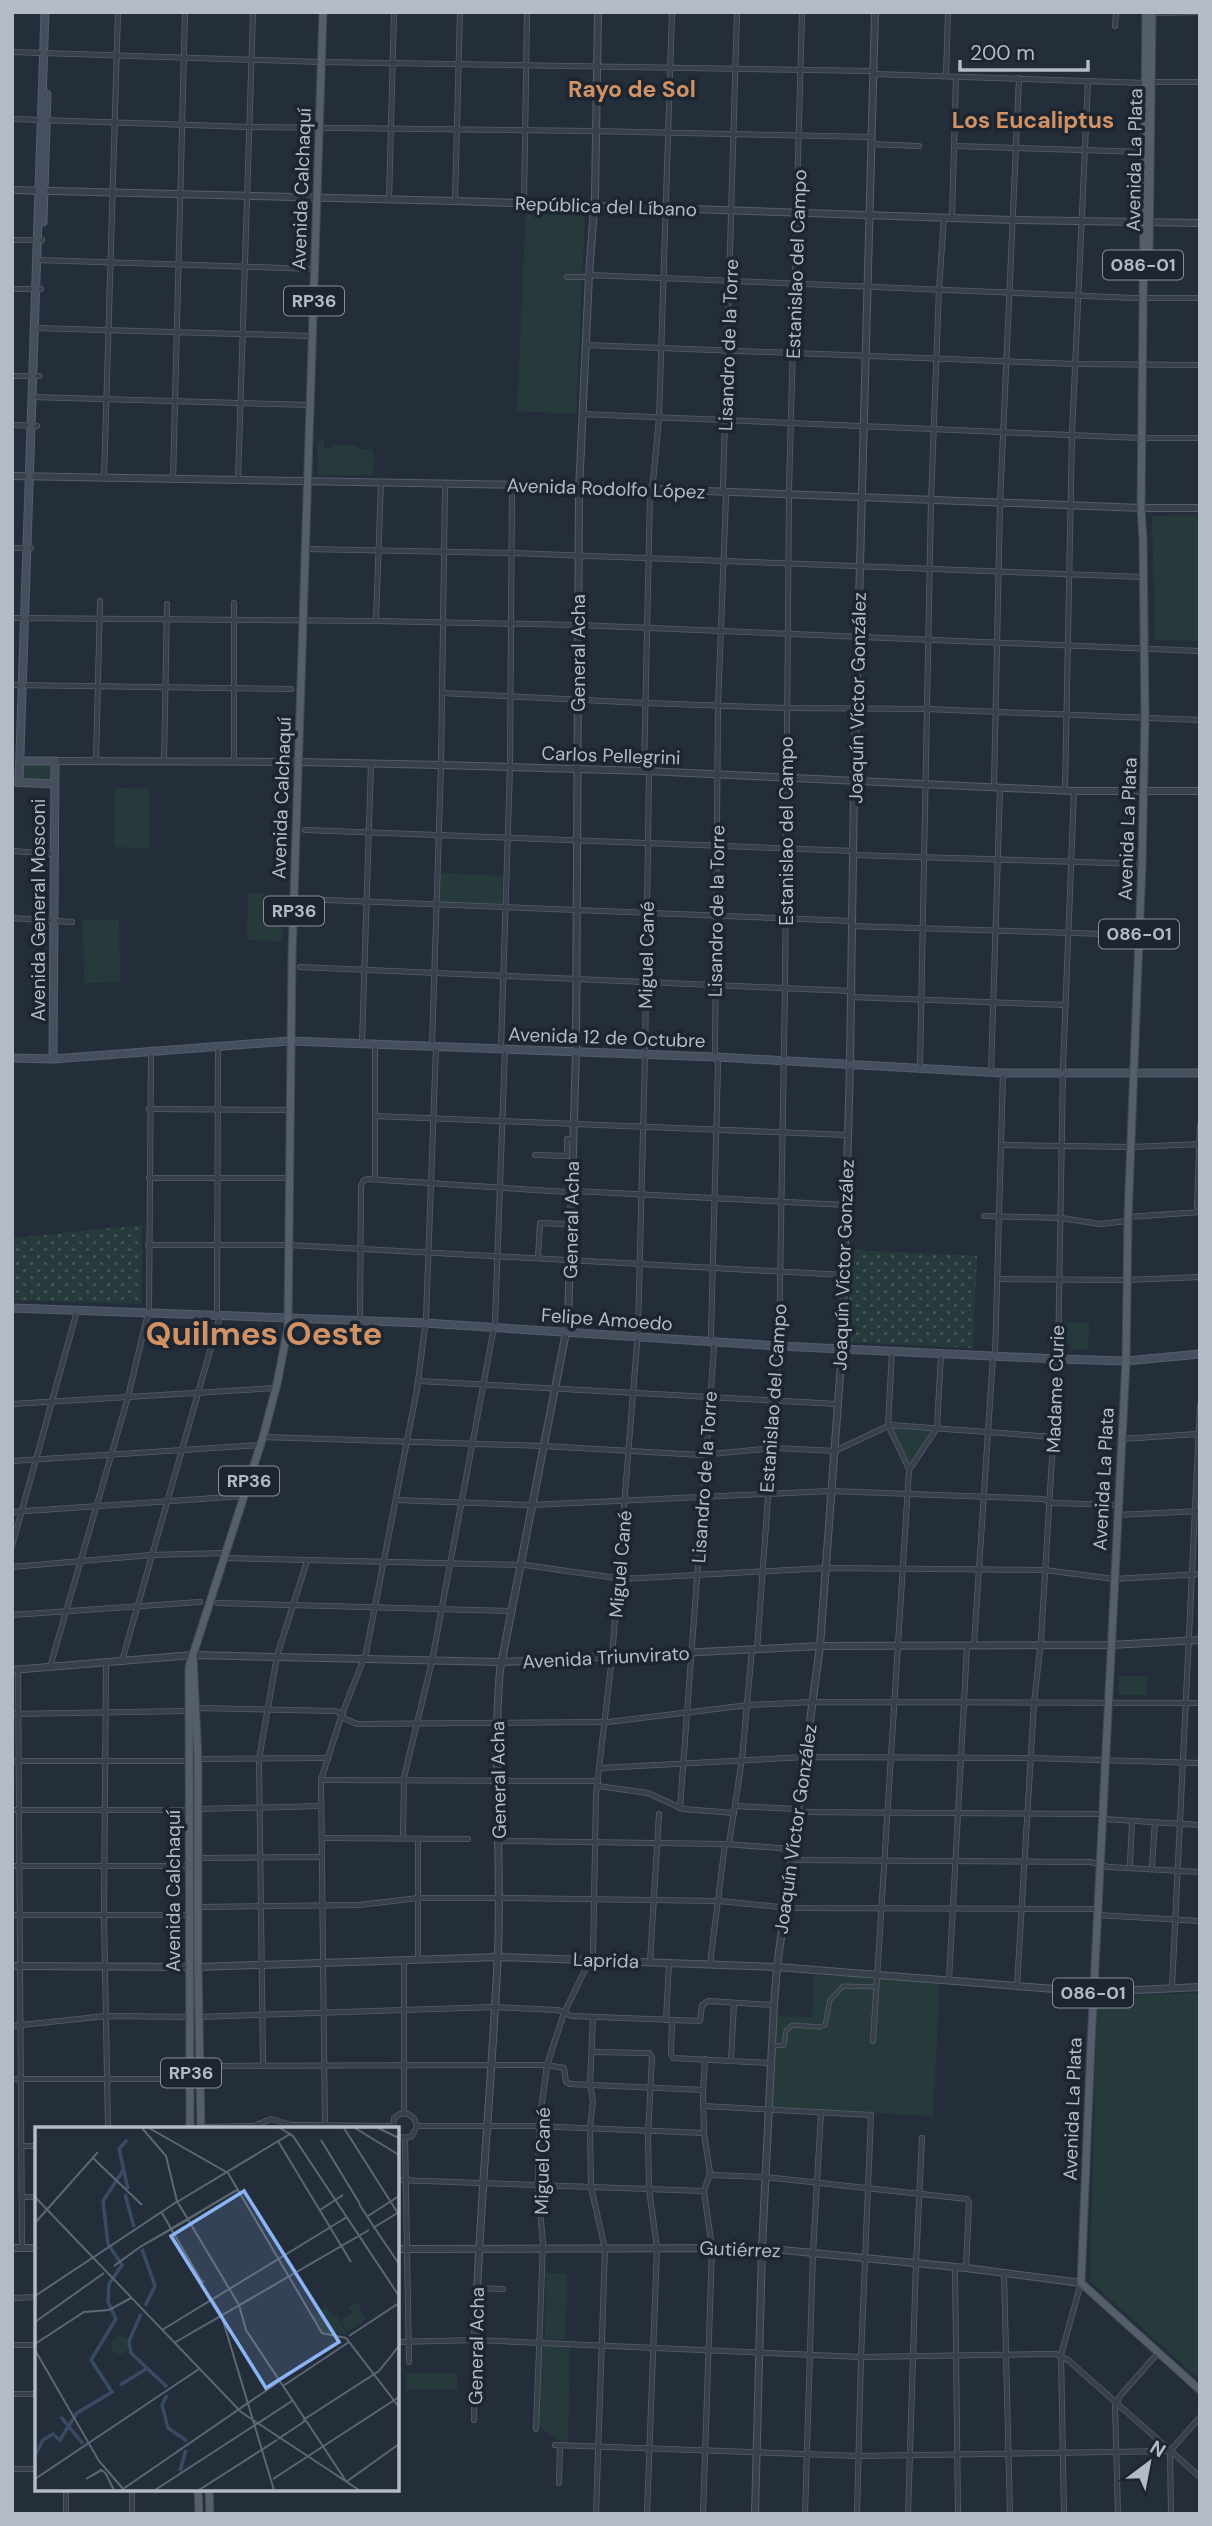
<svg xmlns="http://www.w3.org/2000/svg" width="1212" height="2526" viewBox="0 0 1212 2526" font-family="'DM Sans',sans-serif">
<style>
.grass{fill:url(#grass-dots)}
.park{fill:#263a3c}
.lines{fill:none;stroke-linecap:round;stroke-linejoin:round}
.pedestrian-casing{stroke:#555e69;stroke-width:5}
.minor-casing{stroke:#555e69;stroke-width:6}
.tertiary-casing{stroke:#555e69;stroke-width:8}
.secondary-casing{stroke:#555e69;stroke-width:9}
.primary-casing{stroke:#404954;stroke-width:9}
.pedestrian{stroke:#37404b;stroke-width:3.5}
.minor{stroke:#37404b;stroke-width:4.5}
.tertiary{stroke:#37404b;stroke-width:6}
.secondary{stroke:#454f5e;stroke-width:7}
.primary{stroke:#555f6b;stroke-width:7}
.labels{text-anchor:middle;stroke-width:7;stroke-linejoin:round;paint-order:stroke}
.shield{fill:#1d2530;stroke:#868e9a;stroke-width:2}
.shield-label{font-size:18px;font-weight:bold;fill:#b3bbc7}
.street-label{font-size:19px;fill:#b3bbc7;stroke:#1d2530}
.quarter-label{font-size:23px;font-weight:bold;fill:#d09264;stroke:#1d2530}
.town-label{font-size:33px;font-weight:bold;fill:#d09264;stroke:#1d2530}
.inset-river{fill:none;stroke:#394b64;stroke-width:3.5}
.inset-road{fill:none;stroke:#5d6673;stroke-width:2}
.view{fill:#8bb4f4;fill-opacity:0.15;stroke:#8bb4f4;stroke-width:3.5}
.inset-edge{fill:none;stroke:#b3bbc7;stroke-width:3.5}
</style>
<defs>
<pattern id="grass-dots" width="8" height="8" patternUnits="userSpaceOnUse" patternTransform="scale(1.75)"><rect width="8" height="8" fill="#263a3c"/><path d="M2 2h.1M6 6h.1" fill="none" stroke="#435557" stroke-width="1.8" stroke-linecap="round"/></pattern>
</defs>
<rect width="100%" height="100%" fill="#242e3b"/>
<g class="grass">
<path d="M142 1225V1304L13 1300 14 1238Z"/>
<path d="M852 1250 977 1256 973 1348 852 1342 848 1338Z"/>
</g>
<g class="park">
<path d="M526 209 585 212 576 414 517 411Z"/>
<path d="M317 441H324V448H331V445L357 446V449L370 450 372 447 375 463 373 475H318Z"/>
<path d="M1200 515V641L1155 640 1152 516Z"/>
<path d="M23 764H50L52 780 50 781 25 780Z"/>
<path d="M115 788 150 789 149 848 114 847Z"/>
<path d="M440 873 502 876V904L442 902 439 898Z"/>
<path d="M248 893H263V919L256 920H283L282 941 247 940Z"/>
<path d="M83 920H119L120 982 84 983Z"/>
<path d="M1063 1322 1089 1323 1088 1349H1071V1344H1064Z"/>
<path d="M892 1427 932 1430 910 1463Z"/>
<rect x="1119" y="1676" width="28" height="19"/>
<path d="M814 1975 940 1981 933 2116 771 2108 775 2016 812 2017Z"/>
<path d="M1200 1993V2380L1090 2281 1097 1996Z"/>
<path d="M546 2273 567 2274 566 2339H545Z"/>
<path d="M540 2343 570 2344 568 2445 536 2425Z"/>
<path d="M406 2373H457V2389L406 2390Z"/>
</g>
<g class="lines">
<g class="pedestrian-casing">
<path id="pedestrian" d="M772 2046 784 2045 786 2031 792 2025 820 2027 825 2025 830 2000 843 1986 876 1987"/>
</g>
<g class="minor-casing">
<g id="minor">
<path d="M1152 13 1200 12"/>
<path d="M1115 26 1116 12"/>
<path d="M12 52 321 62 874 71"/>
<path d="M874 74 1145 83"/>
<path d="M946 76 948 12"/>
<path d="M1152 82H1200"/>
<path d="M12 119 250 127 591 131 871 137"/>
<path d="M871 144 919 146"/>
<path d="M954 146 1144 152"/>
<path d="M389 200 394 12"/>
<path d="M455 201 460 12"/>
<path d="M524 204 527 12"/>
<path d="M952 217 956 77"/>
<path d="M12 240H42"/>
<path d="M37 260 315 269"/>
<path d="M589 275 1135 298H1200"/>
<path d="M567 277H588"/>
<path d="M12 289H41"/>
<path d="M36 328 312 336"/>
<path d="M586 345 1075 364 1200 365"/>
<path d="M12 376H39"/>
<path d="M33 397 310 405"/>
<path d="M582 414 1141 438H1200"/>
<path d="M12 425 37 426"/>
<path d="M104 479 118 12"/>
<path d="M173 480 185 12"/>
<path d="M238 480 253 12"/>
<path d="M12 548H31"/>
<path d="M306 549 512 553 1143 577"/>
<path d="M12 618 376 621 578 625 1200 651"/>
<path d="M376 621 381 483"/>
<path d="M12 685 291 689"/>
<path d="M442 693 645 703 786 708 927 709 1200 720"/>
<path d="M96 761 100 601"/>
<path d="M234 761V603"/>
<path d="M164 762 167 604"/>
<path d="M644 771 650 494 653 482 659 418 672 12"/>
<path d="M994 787 1000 503 1019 78"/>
<path d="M1065 790 1072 434 1088 81"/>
<path d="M305 830 854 851"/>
<path d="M12 851 54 854"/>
<path d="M854 855 1142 864"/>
<path d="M302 899 852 921"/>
<path d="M12 918 72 922"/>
<path d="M852 926 1139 935"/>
<path d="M300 967 851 991"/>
<path d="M851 997 1066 1005"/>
<path d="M362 1044 371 763"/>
<path d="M432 1046 441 765 445 485"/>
<path d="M501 1048 510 767 512 485"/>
<path d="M920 1069 931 500 939 289 944 218"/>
<path d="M991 1072 1000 788"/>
<path d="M149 1109 290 1110"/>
<path d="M375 1116 848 1135"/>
<path d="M1200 1126 1197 1206 1200 1210"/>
<path d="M1001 1145 1132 1147 1200 1144"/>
<path d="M535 1155 567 1156V1139H573"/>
<path d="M149 1178H289"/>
<path d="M375 1179V1044"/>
<path d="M984 1216 1061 1218 1100 1224 1128 1221"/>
<path d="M1128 1217 1200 1212"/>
<path d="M148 1245H289L844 1275"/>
<path d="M538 1257 540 1223 564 1224"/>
<path d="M998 1279 1127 1280 1200 1277"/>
<path d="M217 1315 218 1047"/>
<path d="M360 1321 361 1186 363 1181 367 1179 567 1192 576 1191 846 1205"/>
<path d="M172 1336 214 1338"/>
<path d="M892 1351 888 1425 909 1469"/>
<path d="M995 1356 1003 1073"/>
<path d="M419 1381 837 1404"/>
<path d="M12 1404 275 1388"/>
<path d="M264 1437 544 1446 701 1455 775 1448 835 1451 890 1425 1054 1437"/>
<path d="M1122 1439 1197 1434"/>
<path d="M12 1461 260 1445"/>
<path d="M396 1500 531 1505 830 1491 1043 1499 1054 1503 1118 1505"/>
<path d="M12 1512 244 1496"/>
<path d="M1117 1515 1200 1511"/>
<path d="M12 1546 77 1311"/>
<path d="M224 1558 525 1565 623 1579 825 1568 1045 1570 1114 1579 1200 1574"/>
<path d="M12 1567 151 1555 225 1553"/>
<path d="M218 1603 511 1611"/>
<path d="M12 1615 200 1602"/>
<path d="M974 1645 993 1356"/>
<path d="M757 1649 779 1346 785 987 789 490 802 12"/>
<path d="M122 1661 220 1316"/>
<path d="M106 1662 104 1915 108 2129"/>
<path d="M50 1667 128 1397 149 1309 151 1052"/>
<path d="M18 1670 22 2248"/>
<path d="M196 1708 335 1711 343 1714"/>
<path d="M12 1714 188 1711"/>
<path d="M341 1717 357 1724 608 1722 749 1705 812 1702 1200 1703"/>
<path d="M199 1759 328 1758"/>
<path d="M12 1761H188"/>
<path d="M600 1768 805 1757 1030 1758 1200 1763"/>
<path d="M321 1780 598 1781"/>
<path d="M598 1786 648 1793 683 1809 734 1813"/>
<path d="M735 1806 797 1809"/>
<path d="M680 1808 714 1348 711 1335 718 1064 715 1052 718 706 726 497 723 487 737 12"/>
<path d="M198 1809 321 1806"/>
<path d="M12 1810H189"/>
<path d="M797 1812 1103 1814"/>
<path d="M1103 1819 1200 1825"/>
<path d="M322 1838 468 1839"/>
<path d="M403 1838 404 1777 432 1661 495 1322 505 1048"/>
<path d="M499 1841 725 1844 793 1849"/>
<path d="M729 1844 742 1759 752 1649"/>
<path d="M199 1858 322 1857"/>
<path d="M791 1860 1091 1862 1108 1867 1200 1872"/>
<path d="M1130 1864 1132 1821"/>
<path d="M1152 1865 1155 1822"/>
<path d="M12 1866H188"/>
<path d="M199 1907 359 1905 418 1898H499L719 1901 790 1908 1097 1909"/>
<path d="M12 1915H188"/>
<path d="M1097 1915 1200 1921"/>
<path d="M418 1959V1839"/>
<path d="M404 1960V2113"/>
<path d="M650 1962 659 1814"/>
<path d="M710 1964 725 1844"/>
<path d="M949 1980 967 1646"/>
<path d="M1017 1986 1034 1703 1041 1640 1058 1359 1063 1068 1074 791"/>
<path d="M1172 1988 1200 1406"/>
<path d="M593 2017 590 2085 593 2101 590 2128 591 2187 605 2249 596 2514"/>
<path d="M666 2020 669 1963"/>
<path d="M672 2020 671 2054 673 2058 771 2063"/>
<path d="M12 2026 106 2016 196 2017 494 2007 558 2010 572 2016 700 2021 702 2005 708 2001 774 2005"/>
<path d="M873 2041 909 1470 937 1428 941 1354"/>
<path d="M592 2052 649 2053 652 2057 648 2136 649 2189 657 2248 647 2514"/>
<path d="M731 2061 734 2003"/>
<path d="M201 2066 547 2065 564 2068 566 2082 570 2084 703 2090"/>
<path d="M263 2066 259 1759 277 1656 307 1561"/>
<path d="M12 2079H185"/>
<path d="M703 2106 871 2115 861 2357 857 2514"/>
<path d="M254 2126 271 2119 291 2125 392 2126"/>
<path d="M417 2126H534L704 2133"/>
<path d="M201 2127 254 2126 262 2129"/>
<path d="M325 2129 321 1780 341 1717 366 1653 417 1389 426 1319 436 1047"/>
<path d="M393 2129 394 2118C403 2110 414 2113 417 2126L412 2136 405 2138 397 2136"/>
<path d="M405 2138 409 2362"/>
<path d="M22 2146H37"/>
<path d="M710 2175 765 2177 967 2199 969 2203 966 2268"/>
<path d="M397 2180 704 2191"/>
<path d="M22 2197H37"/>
<path d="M955 2267 958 2514"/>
<path d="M1004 2273 1010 2514"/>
<path d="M477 2288 503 2289"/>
<path d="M12 2298 37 2297"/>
<path d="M397 2342 475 2340 861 2357 1056 2354 1068 2360 1200 2477"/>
<path d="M12 2345H37"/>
<path d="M12 2394H37"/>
<path d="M474 2420 475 2340"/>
<path d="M536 2429 543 2243 538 2188 539 2126 547 2065 564 2013 593 1954 596 1794 612 1657 638 1331 645 1054 649 771"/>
<path d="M555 2445 858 2456 1169 2451"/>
<path d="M12 2469H37"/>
<path d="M559 2483 560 2445"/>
<path d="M66 2489V2514"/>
<path d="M132 2489V2514"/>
<path d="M703 2514 712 2248 704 2191 710 2173 704 2133 703 2090 705 2059"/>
<path d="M805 2514 813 2253 821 2112"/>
<path d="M908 2514 916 2263 922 2138"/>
<path d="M1064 2514 1061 2355 1081 2283"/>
<path d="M1118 2514 1115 2406 1120 2396 1158 2353"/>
<path d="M1171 2514 1170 2451 1200 2417"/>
</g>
</g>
<g class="tertiary-casing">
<g id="tertiary">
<path d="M12 190 455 201 1012 220 1200 223"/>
<path d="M12 476 579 486 1141 508H1200"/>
<path d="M55 761 299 762 441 765 646 771 1074 791H1200"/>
<path d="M12 1670 193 1655 501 1662 820 1646 1111 1645 1200 1640"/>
<path d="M12 1966 198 1967 498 1957 777 1967 1093 1992 1200 1987"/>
<path d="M12 2248H37"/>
<path d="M397 2249 762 2248 966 2268 1081 2283"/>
<path d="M475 2340C479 2211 492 2082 498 1952 502 1858 492 1764 500 1670L568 1322 576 1051 579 491 589 275 595 196 598 12"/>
<path d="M755 2514 762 2248 774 2005 777 1967 820 1646 842 1349 850 1065 854 786 875 12"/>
</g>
</g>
<g class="secondary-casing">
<g id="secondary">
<path d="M43 222 47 94"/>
<path d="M20 761H55L53 1059"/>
<path d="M12 782 54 784"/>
<path d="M19 782 45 12"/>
<path d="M12 1058 53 1059 290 1041 716 1057 1003 1073H1200"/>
<path d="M12 1308 425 1323 779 1346 1058 1359 1126 1361 1200 1354"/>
</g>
</g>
<g class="primary-casing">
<g id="primary">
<path d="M1146 12 1141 508 1143 539 1145 718 1142 864 1128 1217 1126 1361 1091 2044 1081 2283 1200 2390"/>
<path d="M1149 251 1152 12"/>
<path d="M193 1657 198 1759V1967L201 2129"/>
<path d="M190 2129 189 1667 263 1437 277 1384 288 1327 292 956 323 12"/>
<path d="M198 2489 199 2514"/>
<path d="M209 2489 210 2514"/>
</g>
</g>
<use href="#pedestrian" class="pedestrian"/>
<use href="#minor" class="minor"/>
<use href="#tertiary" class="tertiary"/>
<use href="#secondary" class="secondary"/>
<use href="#primary" class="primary"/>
</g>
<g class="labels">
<g class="shield">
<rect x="1103" y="250.5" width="80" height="29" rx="5"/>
<rect x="284" y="286.5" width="60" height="29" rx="5"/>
<rect x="264" y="896.5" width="60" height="29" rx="5"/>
<rect x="1099" y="919.5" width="80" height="29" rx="5"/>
<rect x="219" y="1466.5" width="60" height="29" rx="5"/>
<rect x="1053" y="1978.5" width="80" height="29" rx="5"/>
<rect x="161" y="2058.5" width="60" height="29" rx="5"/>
</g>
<g class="shield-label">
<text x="1143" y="271">086-01</text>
<text x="314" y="307">RP36</text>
<text x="294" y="917">RP36</text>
<text x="1139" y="940">086-01</text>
<text x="249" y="1487">RP36</text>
<text x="1093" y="1999">086-01</text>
<text x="191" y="2079">RP36</text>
</g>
<g class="street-label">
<text transform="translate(1134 160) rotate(-89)" y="7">Avenida La Plata</text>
<text transform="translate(301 189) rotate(-88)" y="7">Avenida Calchaquí</text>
<text transform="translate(606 206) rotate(2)" y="7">República del Líbano</text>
<text transform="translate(796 264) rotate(-88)" y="7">Estanislao del Campo</text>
<text transform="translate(728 345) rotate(-88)" y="7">Lisandro de la Torre</text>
<text transform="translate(606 488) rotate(2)" y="7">Avenida Rodolfo López</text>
<text transform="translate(578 653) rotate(-90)" y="7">General Acha</text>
<text transform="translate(857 698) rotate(-89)" y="7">Joaquín Víctor González</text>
<text transform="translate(611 755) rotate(2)" y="7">Carlos Pellegrini</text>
<text transform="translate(281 798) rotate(-88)" y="7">Avenida Calchaquí</text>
<text transform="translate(1127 829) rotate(-88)" y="7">Avenida La Plata</text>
<text transform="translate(786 831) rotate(-90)" y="7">Estanislao del Campo</text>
<text transform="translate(38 910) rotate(-90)" y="7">Avenida General Mosconi</text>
<text transform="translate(716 911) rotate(-89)" y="7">Lisandro de la Torre</text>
<text transform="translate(646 955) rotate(-89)" y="7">Miguel Cané</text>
<text transform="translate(607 1037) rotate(2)" y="7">Avenida 12 de Octubre</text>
<text transform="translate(571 1220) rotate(-89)" y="7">General Acha</text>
<text transform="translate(843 1265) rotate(-88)" y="7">Joaquín Víctor González</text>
<text transform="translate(607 1319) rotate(4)" y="7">Felipe Amoedo</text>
<text transform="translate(1055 1389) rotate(-88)" y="7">Madame Curie</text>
<text transform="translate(773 1398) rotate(-86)" y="7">Estanislao del Campo</text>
<text transform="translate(704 1477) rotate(-86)" y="7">Lisandro de la Torre</text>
<text transform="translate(1103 1479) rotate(-87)" y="7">Avenida La Plata</text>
<text transform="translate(620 1564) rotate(-85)" y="7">Miguel Cané</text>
<text transform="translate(606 1657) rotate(-3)" y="7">Avenida Triunvirato</text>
<text transform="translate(498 1780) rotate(-91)" y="7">General Acha</text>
<text transform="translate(795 1829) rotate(-82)" y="7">Joaquín Víctor González</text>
<text transform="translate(173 1891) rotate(-90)" y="7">Avenida Calchaquí</text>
<text transform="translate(606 1960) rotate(2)" y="7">Laprida</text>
<text transform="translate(1072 2109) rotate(-88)" y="7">Avenida La Plata</text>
<text transform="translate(542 2161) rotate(-89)" y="7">Miguel Cané</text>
<text transform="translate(740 2249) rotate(2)" y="7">Gutiérrez</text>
<text transform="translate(476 2346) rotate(-89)" y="7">General Acha</text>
</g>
<g class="quarter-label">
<text x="632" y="97">Rayo de Sol</text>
<text x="1033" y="128">Los Eucaliptus</text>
</g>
<g class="town-label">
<text x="264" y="1345">Quilmes Oeste</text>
</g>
</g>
<g transform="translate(35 2127)">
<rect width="364" height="364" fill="#242e3b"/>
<path d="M76 218a9 9 0 1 1 18 0a9 9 0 1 1-18 0Z" fill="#263a3c"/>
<path d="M322 175 331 193 312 204 306 193 317 186 313 180Z" fill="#263a3c"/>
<path d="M291 179 298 190 302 188 312 208 288 205 277 188Z" fill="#263a3c"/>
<path class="inset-river" d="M92 13 84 22 93 62M90 67 99 100M107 122 120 159 110 179M106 187 94 214 96 226 132 260M85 258 111 242M132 268 127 278 133 301 152 314M26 290 48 317M33 300 42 286 77 265 56 233 81 192 73 175 74 157 87 138 73 117 68 74 89 42M0 328 8 313 18 307 25 313 33 300M145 344 151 323"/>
<path class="inset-road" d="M107 1 131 29 142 74 204 178 211 203 311 354M114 1 193 46 287 206 311 211 364 280M245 1 258 9 364 169M309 1 364 88M320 1 364 28M343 1 364 11M286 13 325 77M243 14 316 135M58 31 107 78M203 62 105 120 87 133 79 139 105 120 149 95 170 82 199 65 203 63V62M0 70 206 285 324 363M142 75 255 7M324 77 339 100M285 83 308 68M127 86 167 155M333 89 364 69M0 96 63 25M339 100 364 137M338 101 364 85M169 154 165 156 175 173M0 169 143 74M177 172 186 187 239 363M0 195 69 146M127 203 312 90M314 209 364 176M139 216 334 103M0 217 49 185 74 183 96 171M0 223 64 334 89 363M248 259 314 215M268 293 344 244 364 219M243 312 270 294M67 343 51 352 66 343 68 344 71 347 79 363M0 352 164 242M238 352 364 270M311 355 364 317M88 362 245 254M120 363 257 274M164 363 242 313"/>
<path class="view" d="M209 64 304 215 231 261 136 109Z"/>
<rect width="364" height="364" class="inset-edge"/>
</g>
<rect width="1212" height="2526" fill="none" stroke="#b3bbc7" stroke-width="28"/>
<g transform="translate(1149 2463) rotate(32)" stroke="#1d2530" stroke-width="5" paint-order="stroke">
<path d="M0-5L12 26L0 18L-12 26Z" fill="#b3bbc7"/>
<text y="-10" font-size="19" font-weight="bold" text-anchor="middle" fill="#b3bbc7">N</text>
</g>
<path d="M960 60v10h128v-10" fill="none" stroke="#b3bbc7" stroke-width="3.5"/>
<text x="970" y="60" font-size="21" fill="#b3bbc7" stroke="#1d2530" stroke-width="5" paint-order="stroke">200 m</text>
</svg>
